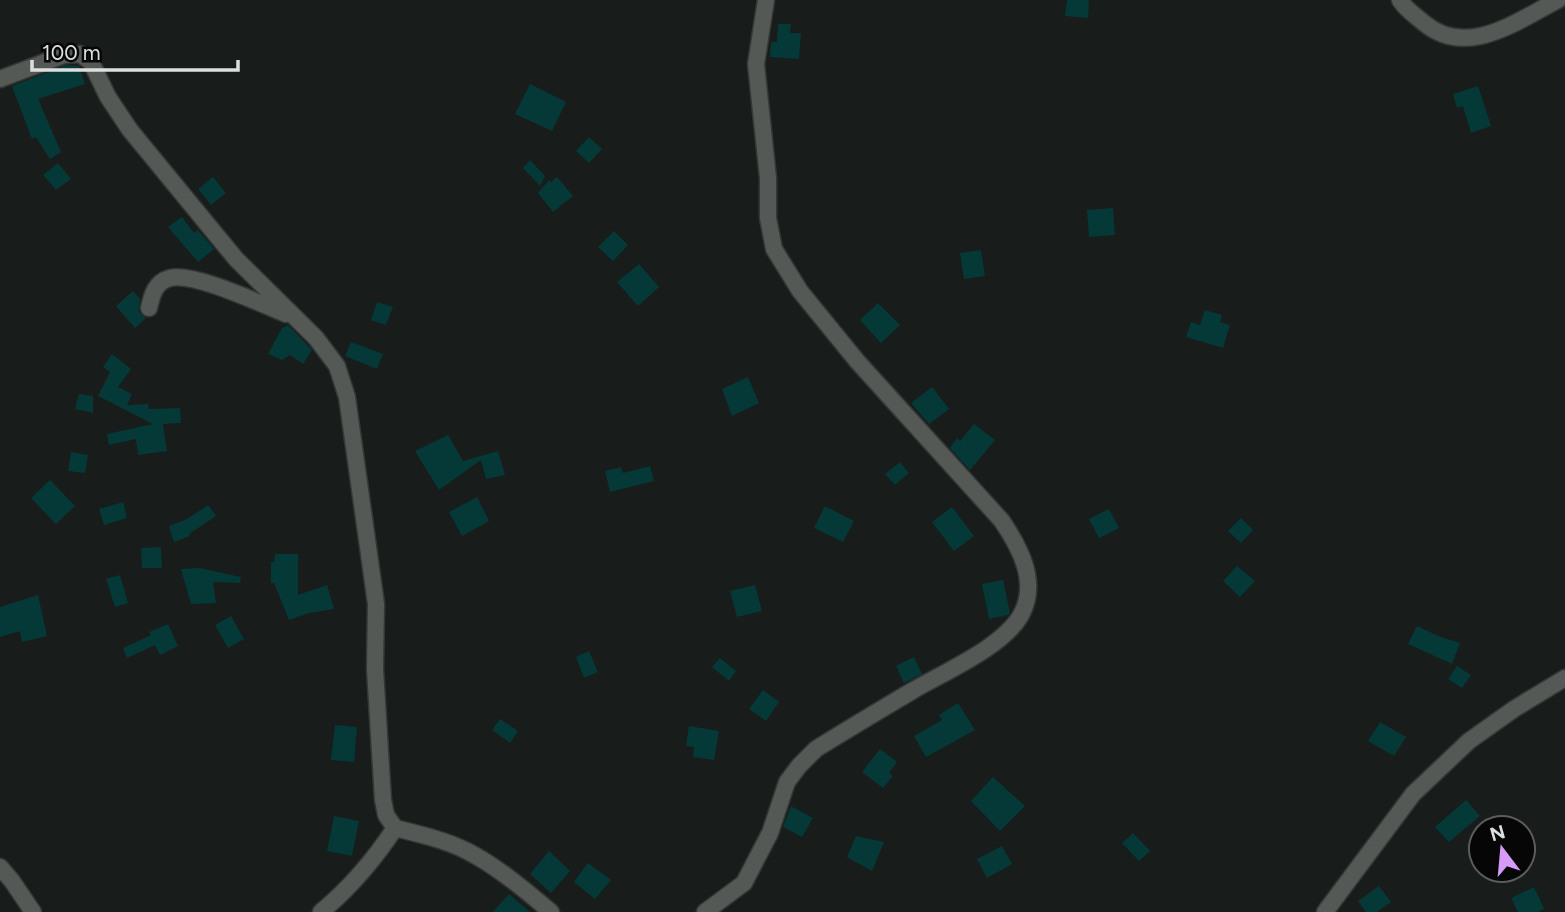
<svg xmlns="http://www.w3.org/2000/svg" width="1565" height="912" viewBox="0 0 1565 912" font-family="Figtree,sans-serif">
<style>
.building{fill:#053937}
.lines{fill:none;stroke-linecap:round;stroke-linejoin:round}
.minor-casing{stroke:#343735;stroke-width:19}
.minor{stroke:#545956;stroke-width:16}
</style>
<rect width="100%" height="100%" fill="#181c1a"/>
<g class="building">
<path d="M1067 0H1089L1088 18 1065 16Z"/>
<path d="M778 24H791L790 33H801L799 59 770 57 771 42H777Z"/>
<path d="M66 65 79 66 85 84 38 99 61 152 50 159 36 137 32 139 12 86Z"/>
<path d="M530 84 566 102 552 131 515 114Z"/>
<path d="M1478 86 1491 126 1471 133 1463 106 1457 108 1453 94Z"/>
<path d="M589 137 602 149 589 163 576 151Z"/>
<path d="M530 160 545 176 540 186 523 168Z"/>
<path d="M58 163 71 179 56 190 43 175Z"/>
<path d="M213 177 226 193 211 205 198 189Z"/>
<path d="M557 177 573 196 553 212 538 193 549 180 551 182Z"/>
<path d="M1113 208 1115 235 1089 237 1087 210Z"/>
<path d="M182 217 194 233 198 230 214 249 198 262 168 227Z"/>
<path d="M614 231 628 245 613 261 598 247Z"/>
<path d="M981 250 985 276 964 279 960 253Z"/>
<path d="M639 264 659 287 638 306 617 282Z"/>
<path d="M133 291 140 299 139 312 146 318 135 328 116 306Z"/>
<path d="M377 302 393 307 386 325 371 320Z"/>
<path d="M878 303 900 325 881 343 860 320Z"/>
<path d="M1205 310 1222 315 1220 322 1230 325 1223 348 1186 337 1191 322 1200 325Z"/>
<path d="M288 325 312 350 303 364 290 355 282 360 268 354 282 328Z"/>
<path d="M351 342 383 354 377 369 345 356Z"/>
<path d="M112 354 131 369 118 387 132 394 127 405 148 404 149 409 180 408 181 423 163 424 167 451 138 455 136 439 109 445 107 434 153 424 98 396 110 372 103 367Z"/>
<path d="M748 377 759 403 732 416 722 389Z"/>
<path d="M932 387 949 409 929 424 911 403Z"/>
<path d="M79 394 93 396V413L75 409Z"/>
<path d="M974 424 995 440 970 470 950 448 957 438 960 441Z"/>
<path d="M448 435 463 461 498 451 505 475 486 479 481 460 439 490 415 451Z"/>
<path d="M71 452 88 455 85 473 68 471Z"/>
<path d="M900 462 909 473 895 485 885 474Z"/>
<path d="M650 466 654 481 610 492 605 471 621 467 623 473Z"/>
<path d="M50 480 75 506 56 524 31 498Z"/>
<path d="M477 497 489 521 462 536 449 512Z"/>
<path d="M123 502 127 518 104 525 99 509Z"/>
<path d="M208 505 216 516 189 534 190 536 174 542 169 526 187 519Z"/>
<path d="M825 506 854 521 843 542 814 528Z"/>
<path d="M952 507 974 536 954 551 932 522Z"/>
<path d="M1109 509 1119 528 1099 538 1089 519Z"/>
<path d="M1241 518 1253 530 1241 543 1228 531Z"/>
<path d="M161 547 162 568H142L141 548Z"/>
<path d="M275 554H298V595L327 585 334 609 309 613 289 620 274 583H271V562H274Z"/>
<path d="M1237 566 1255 581 1240 597 1223 581Z"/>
<path d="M200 568 241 577 240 583 213 582 216 603 191 604 181 569Z"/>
<path d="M120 575 128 603 115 607 106 579Z"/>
<path d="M1003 580 1010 613 1008 615 989 619 982 584Z"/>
<path d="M755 585 762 611 737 617 730 591Z"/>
<path d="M38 595 47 636 22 642 20 631 0 637V607Z"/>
<path d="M231 616 244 639 228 648 215 625Z"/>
<path d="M168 624 178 646 160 655 155 645 127 658 123 648 151 635 149 632Z"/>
<path d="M1417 626 1438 636 1460 643 1452 664 1408 644Z"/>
<path d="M589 651 598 672 584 678 576 657Z"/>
<path d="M914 657 922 674 904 683 896 666Z"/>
<path d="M720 658 736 671 729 681 712 667Z"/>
<path d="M1457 666 1471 675 1462 688 1448 679Z"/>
<path d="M763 690 779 702 766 721 749 709Z"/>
<path d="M958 703 975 730 926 757 914 736 942 720 939 715Z"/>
<path d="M500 719 518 731 510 743 492 730Z"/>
<path d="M1380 722 1406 737 1394 756 1368 741Z"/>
<path d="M335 725 357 727 354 762 331 760Z"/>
<path d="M689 726 719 731 714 760 693 757 694 747 686 746Z"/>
<path d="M880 749 897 762 889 773 893 776 883 788 862 772Z"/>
<path d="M993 777 1025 806 1000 831 971 801Z"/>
<path d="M1466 800 1480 816 1449 842 1435 827Z"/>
<path d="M791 806 813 818 802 837 783 827Z"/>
<path d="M334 816 359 821 352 856 327 851Z"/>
<path d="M1133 833 1150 851 1139 861 1122 843Z"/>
<path d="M856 836 884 842 872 871 847 857Z"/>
<path d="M1002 846 1012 864 987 878 977 859Z"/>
<path d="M549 851 570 871 551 893 530 874Z"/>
<path d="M588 863 611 880 595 899 574 882Z"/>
<path d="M1379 886 1391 902 1377 912H1366L1358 901Z"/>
<path d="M1534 887 1544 909 1538 912H1518L1511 898Z"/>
<path d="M509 894 530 912H493Z"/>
</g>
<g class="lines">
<g class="minor-casing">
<g id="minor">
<path d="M1400 0C1405 9 1416 16 1424 23 1467 59 1517 21 1558 0"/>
<path d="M0 79 64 55 80 54 91 62 108 97 130 130 236 259 316 338 337 366 347 397 376 604 375 669 383 800 386 815 395 828C374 860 351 887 321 912"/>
<path d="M149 308C152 295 155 282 170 278 194 272 261 304 286 314"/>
<path d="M395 828C419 834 445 840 467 851 498 867 525 890 551 912"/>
<path d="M0 867 12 881 33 912"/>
<path d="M705 912 744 883 770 833 787 782 799 766 816 749C848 729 880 710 912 691 944 672 1003 647 1021 615 1039 582 1020 548 1002 521L857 361 800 291 774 249 768 218V178L756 64 766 0"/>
<path d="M1325 912 1413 794 1469 741 1514 709 1565 678"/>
</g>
</g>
<use href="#minor" class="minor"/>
</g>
<g transform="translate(1502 849) rotate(344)"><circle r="33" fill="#050605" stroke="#5b5d5c" stroke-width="2"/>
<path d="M0-5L12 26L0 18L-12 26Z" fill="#d89af8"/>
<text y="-10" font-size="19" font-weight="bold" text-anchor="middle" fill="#dcdfde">N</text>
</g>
<path d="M32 60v10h206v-10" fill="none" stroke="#dcdfde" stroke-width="3.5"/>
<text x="42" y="60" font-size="21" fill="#dcdfde" stroke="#050605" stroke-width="5" paint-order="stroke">100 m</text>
</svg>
